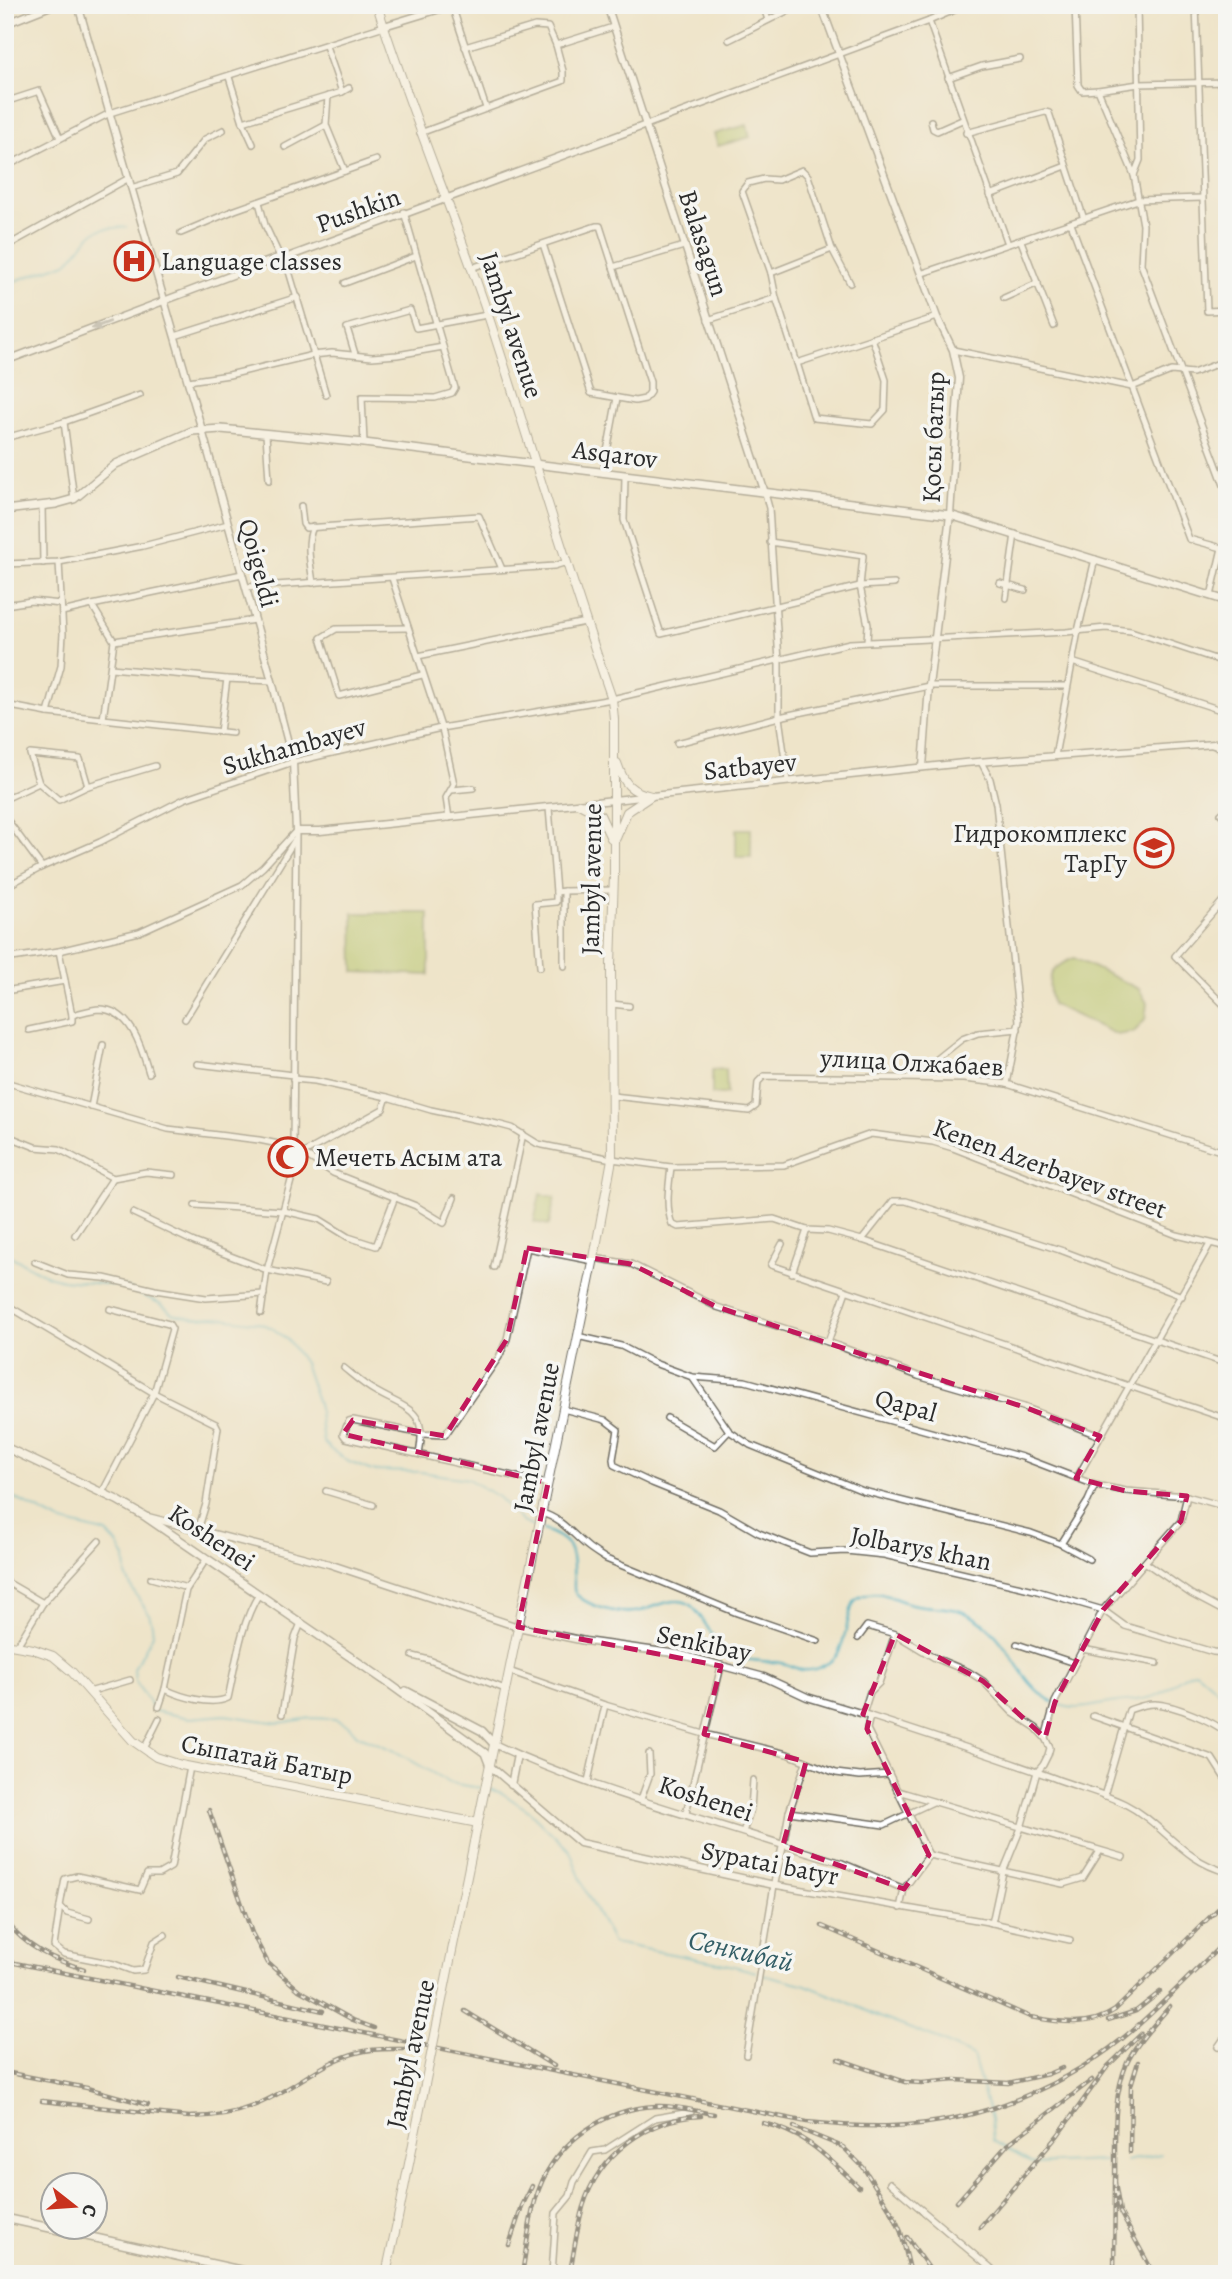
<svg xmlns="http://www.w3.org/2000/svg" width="1232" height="2279" viewBox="0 0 1232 2279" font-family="Alegreya,serif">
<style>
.green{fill:#afc469;stroke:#6d784a;stroke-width:2}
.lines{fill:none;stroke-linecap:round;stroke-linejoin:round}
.stream{stroke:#3fabbe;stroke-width:2}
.minor-casing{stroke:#6f6c62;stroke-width:8}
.tertiary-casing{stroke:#6f6c62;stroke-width:9}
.secondary-casing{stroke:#6f6c62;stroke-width:10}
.primary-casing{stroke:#6f6c62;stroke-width:10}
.minor{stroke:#fff;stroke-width:5}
.tertiary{stroke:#fff;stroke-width:6}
.secondary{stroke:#fff;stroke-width:7}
.primary{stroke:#fff;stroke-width:8}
.rail-casing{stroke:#2b2b2b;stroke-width:4.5}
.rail{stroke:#f6f6f2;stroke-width:2;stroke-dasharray:5;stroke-linecap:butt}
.primary-bridge-casing{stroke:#6f6c62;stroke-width:10;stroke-linecap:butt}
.primary-bridge{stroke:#fff;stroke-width:8}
.oneway{fill:#a0a0a0}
.marked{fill:none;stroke:#c2185b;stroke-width:5;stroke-dasharray:14 9;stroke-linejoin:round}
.labels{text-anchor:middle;stroke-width:7;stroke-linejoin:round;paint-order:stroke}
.street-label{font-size:26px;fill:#2b2b2b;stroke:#f6f6f2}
.poi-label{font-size:26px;fill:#2b2b2b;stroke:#f6f6f2;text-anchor:start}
.water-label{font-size:28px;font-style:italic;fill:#335e66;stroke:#f6f6f2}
</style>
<rect width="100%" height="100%" fill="#f6f6f2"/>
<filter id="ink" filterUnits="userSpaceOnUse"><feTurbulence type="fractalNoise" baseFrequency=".0143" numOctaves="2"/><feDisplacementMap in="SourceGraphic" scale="14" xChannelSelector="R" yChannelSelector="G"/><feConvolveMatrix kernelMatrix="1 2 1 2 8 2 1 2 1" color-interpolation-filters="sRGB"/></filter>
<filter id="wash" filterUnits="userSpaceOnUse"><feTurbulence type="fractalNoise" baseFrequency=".00686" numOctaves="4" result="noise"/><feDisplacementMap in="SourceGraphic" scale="28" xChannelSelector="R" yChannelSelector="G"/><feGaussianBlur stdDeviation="1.57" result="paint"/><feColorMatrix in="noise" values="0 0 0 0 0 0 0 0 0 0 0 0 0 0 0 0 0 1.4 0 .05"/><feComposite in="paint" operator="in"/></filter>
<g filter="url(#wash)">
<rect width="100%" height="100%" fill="#eee4c9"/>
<g class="green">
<path d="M747 125 750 137 718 146 714 134Z"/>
<rect x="736" y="829" width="15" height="28"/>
<path d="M353 913H429V975L354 972Z"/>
<path d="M1074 958 1139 989 1147 1003 1145 1020 1134 1032 1117 1035 1052 1004C1046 979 1048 968 1074 958Z"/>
<path d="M726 1069 727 1094H712V1070Z"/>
<path d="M540 1194 555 1197 549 1225 534 1222Z"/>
</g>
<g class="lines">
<g class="stream">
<path d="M5 290 15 281 66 263C78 255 87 231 103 229 111 228 118 228 126 227"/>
<path d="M5 1253 47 1276 63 1280 122 1286 161 1304 173 1314 196 1318 214 1317 259 1323 272 1328 288 1340 304 1363 318 1404 323 1442 330 1449 349 1462 372 1471 421 1472 468 1479 498 1497 522 1522 534 1527"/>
<path d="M5 1496 15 1498 59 1521 107 1533 118 1545 125 1558 126 1575 132 1589 149 1614 152 1625 153 1635 134 1669 135 1680 154 1711 190 1718 225 1715 279 1723 311 1718 335 1719 348 1725 357 1735 393 1750 450 1783 480 1788"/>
<path d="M543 1530C574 1540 572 1551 574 1582 574 1588 573 1592 578 1596 591 1607 617 1614 634 1612 651 1611 667 1597 685 1602 703 1608 712 1650 739 1658 753 1661 767 1661 781 1663 788 1664 795 1668 802 1670 813 1672 832 1664 838 1653 844 1643 846 1628 849 1617 852 1608 852 1600 862 1596 879 1588 892 1599 908 1603 927 1609 952 1605 970 1615 1012 1637 1015 1681 1053 1702"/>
<path d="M1058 1704C1076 1713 1097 1704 1117 1702 1129 1700 1142 1701 1155 1696 1172 1690 1176 1677 1196 1671L1227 1698"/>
<path d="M489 1789 502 1793 529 1811 570 1851 585 1890 613 1943 730 1965 756 1972"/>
<path d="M762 1974 803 1984 841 1999 882 2018 940 2040 973 2056 991 2119 993 2141 1033 2164 1105 2161"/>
<path d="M1126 2161 1161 2154"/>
</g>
</g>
</g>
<g filter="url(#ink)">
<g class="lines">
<g class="minor-casing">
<g id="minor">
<path d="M763 5 768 20"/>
<path d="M1075 5 1078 85 1082 91 1098 90 1134 175 1143 225 1141 264 1227 493"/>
<path d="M1196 5 1207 311 1227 310"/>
<path d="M452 6 486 108"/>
<path d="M126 10 140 5"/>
<path d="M929 21 1008 244"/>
<path d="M729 40 799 5"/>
<path d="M326 46 342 92"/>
<path d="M465 47 535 26 548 27 556 45 613 27"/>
<path d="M229 77 243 122 253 144"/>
<path d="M948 78 982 66 1020 59"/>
<path d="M1098 90 1139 84 1227 82"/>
<path d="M328 96 326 125 345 171"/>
<path d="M5 102 39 91 60 138"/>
<path d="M931 121 933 129 937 131 962 120"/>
<path d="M243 122 342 92 349 88"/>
<path d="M646 125 929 21 966 5"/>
<path d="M420 133 563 81V71L556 45"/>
<path d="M966 133 1045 112 1049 113 1084 219"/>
<path d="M285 147 326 125"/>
<path d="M5 167 110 113 384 26"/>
<path d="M1134 175 1140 160 1137 5"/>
<path d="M131 188 177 174 205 139 223 130"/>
<path d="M990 195 1066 166"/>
<path d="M259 202 265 225 280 257"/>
<path d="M1071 224 1189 539 1222 548"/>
<path d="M181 233 235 210 376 160"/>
<path d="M1021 241 1054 326"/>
<path d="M5 247 129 178"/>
<path d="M285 258 326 395"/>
<path d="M613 267 684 246"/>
<path d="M471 268 596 226H600L650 382V392L645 399 635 401 591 393 543 244"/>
<path d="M771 273 832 249"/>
<path d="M923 273 1138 200 1202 198"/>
<path d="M345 283 416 256"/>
<path d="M776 298 771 273 742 191 748 183 764 179 778 180 802 170 808 176 832 249 850 283"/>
<path d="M1004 298 1038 283"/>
<path d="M708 320 776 298 797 363 937 317"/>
<path d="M175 336 298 297"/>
<path d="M953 350 1132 387 1171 371 1193 373 1227 360"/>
<path d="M355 354 347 328 410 310 416 328 487 315"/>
<path d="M797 363 814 418 872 424 885 410 886 380 872 338"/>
<path d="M188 381 229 375 313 355 332 353 372 357 397 355 443 347"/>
<path d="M64 422 74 499"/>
<path d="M266 434 269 480"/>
<path d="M5 438 64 422 140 395"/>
<path d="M364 443 362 397 435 398 452 393 455 388 404 212"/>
<path d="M603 473 617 398"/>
<path d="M625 476 624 520 661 634 860 586 894 584"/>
<path d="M765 493 769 508 779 661V717L788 781"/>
<path d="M42 506 43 563"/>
<path d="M301 506 303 524 306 528 479 516 502 569"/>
<path d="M770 542 863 556 860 586 868 625 867 641"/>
<path d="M5 564 59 562 143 546 228 524"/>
<path d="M392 578 443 733 454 784 446 798 449 818"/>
<path d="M313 583C311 566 305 544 313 527"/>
<path d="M1000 583 1025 590"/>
<path d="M246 587 554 566 567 562"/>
<path d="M1211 596 1222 548 1227 547"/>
<path d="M1006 598 1015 534"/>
<path d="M5 605 31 601 61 604"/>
<path d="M92 605 242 574"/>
<path d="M62 612 92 605 114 641 103 719"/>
<path d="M407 628 336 629 321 638 339 696 422 675"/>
<path d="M114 641 255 620"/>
<path d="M418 656 585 622"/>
<path d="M1072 662 1227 712"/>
<path d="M111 668 227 679"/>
<path d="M5 705 48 713 232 733"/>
<path d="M48 713 61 666 63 634 59 562"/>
<path d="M220 732 227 679 272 681"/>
<path d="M677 743 779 717 929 686H1067"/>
<path d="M1212 745 1220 748 1227 757"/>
<path d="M1055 756 1078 631 1095 559"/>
<path d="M981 762 990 779 996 804 1019 1021 1007 1084"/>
<path d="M39 783 30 754 80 759 88 786"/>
<path d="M452 790 473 788"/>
<path d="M5 799 39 783 59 800 88 786 155 766"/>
<path d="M549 808 556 892"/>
<path d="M1227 809 1221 814 1227 820"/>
<path d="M5 817 42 867"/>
<path d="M5 887 42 867 100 842 184 799 293 762 441 728 612 699 850 643 1066 632 1106 628 1131 631 1227 663"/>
<path d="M564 891V966"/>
<path d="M1227 896 1175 956 1227 1008"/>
<path d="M59 951 72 1015C81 1013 91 1009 100 1009 132 1010 142 1049 149 1073"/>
<path d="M5 959 59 951 139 932 242 885 263 867 296 831"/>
<path d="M540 967 535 904 556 902V892L564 891 613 890"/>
<path d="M5 991 65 981"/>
<path d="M612 1004 629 1006"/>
<path d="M185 1019 294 841"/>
<path d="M29 1030 72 1021V1015"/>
<path d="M197 1064 293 1075"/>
<path d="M927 1067 962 1039 978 1033 1018 1029"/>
<path d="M293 1079 315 1081 387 1097 431 1110 497 1124 512 1128 538 1144 612 1159 671 1167 784 1165 871 1134 933 1142 953 1148 1177 1235 1227 1247"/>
<path d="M5 1082 168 1129 259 1140 293 1147 333 1173 416 1206 444 1223 454 1198"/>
<path d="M613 1096 749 1111 756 1106 758 1082 764 1076 964 1079 1007 1084 1227 1153"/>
<path d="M91 1107 103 1045"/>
<path d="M5 1135 35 1147 59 1149 113 1178 146 1172 174 1175"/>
<path d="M293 1147 296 831"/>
<path d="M304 1153 383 1109 387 1097"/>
<path d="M671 1167C669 1186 665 1206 672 1224L678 1227 774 1219 807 1230 828 1231 862 1240 1227 1364"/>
<path d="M195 1205 284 1211 319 1219 348 1237 376 1246 395 1197"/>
<path d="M133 1213 194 1242 267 1270 326 1282"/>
<path d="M75 1235 113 1178"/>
<path d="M862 1240 893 1201H906L1063 1251 1182 1296"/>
<path d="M782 1244 771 1265 1227 1419"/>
<path d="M594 1258 631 1264 717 1307 828 1342 918 1376 1024 1407 1100 1436"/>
<path d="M35 1262 68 1275 104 1278 155 1290 206 1298 264 1294"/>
<path d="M494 1267 523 1134"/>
<path d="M792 1273 807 1230"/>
<path d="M5 1304 154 1393 216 1424 218 1428 206 1504 198 1530"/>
<path d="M261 1313 267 1270 299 1151"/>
<path d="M577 1336 621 1346 654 1363 692 1377 745 1381 1022 1457 1095 1485 1126 1491 1187 1496 1227 1507"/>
<path d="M828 1342 846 1291"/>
<path d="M344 1368C354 1376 364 1385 375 1391 408 1410 428 1409 419 1454"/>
<path d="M692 1377 729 1431 750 1445 863 1491 1031 1533 1061 1544 1089 1559"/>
<path d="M563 1409 605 1420 618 1430 613 1459 614 1465 652 1483 719 1510 759 1533 810 1553 846 1551 884 1555 1034 1590 1103 1610 1125 1626 1213 1652 1227 1653"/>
<path d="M667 1418 715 1446 729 1431"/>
<path d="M1077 1478 1210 1244"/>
<path d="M548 1484 346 1438 343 1434 349 1421 353 1420 423 1434 445 1435 499 1357 507 1339 527 1248 593 1261"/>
<path d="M326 1491 373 1505"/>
<path d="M102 1493 154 1393 172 1329 169 1324 110 1309"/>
<path d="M542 1513C562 1519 572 1534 587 1546 593 1551 600 1555 606 1559L737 1613 818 1641"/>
<path d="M1061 1544 1088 1501 1095 1485"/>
<path d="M1146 1563 1191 1594 1227 1613"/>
<path d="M151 1578 187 1588"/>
<path d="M5 1581 43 1603"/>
<path d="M858 1638 867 1626 895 1634 935 1658 969 1672 983 1681 1013 1713 1036 1728 1045 1738"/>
<path d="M1017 1644 1074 1663"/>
<path d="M17 1646 43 1603 99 1541"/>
<path d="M1082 1649 1157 1663"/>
<path d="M413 1656 429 1660 505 1689"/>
<path d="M509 1671 605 1705 704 1734 787 1754 836 1773 860 1776 889 1774"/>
<path d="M165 1689C181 1697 212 1706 228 1698 236 1663 240 1625 259 1594"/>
<path d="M89 1692 130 1680"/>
<path d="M159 1707 165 1689 186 1590 207 1558"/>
<path d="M282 1714 295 1638 301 1623"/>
<path d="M863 1714 870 1692 879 1683 895 1634"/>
<path d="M1093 1716 1212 1758 1224 1777"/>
<path d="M144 1749 159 1719"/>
<path d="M806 1762 789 1812 783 1845 842 1863 904 1889"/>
<path d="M588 1781 605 1705"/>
<path d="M898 1791 1123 1857"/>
<path d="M1104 1796 1129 1710C1138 1707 1146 1703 1156 1704 1174 1705 1213 1721 1227 1733"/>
<path d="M641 1799 650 1774 649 1754"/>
<path d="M789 1812 884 1825 933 1802"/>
<path d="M686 1813 721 1666"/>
<path d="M743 1832 751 1809 753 1780"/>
<path d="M929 1855 867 1729 870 1716C932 1736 993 1756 1054 1778 1077 1787 1103 1793 1125 1804 1163 1823 1182 1861 1227 1872"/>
<path d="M60 1906 54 1946 64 1954 114 1964 133 1971 144 1970 154 1942 165 1935"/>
<path d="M900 1908 904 1889 929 1855 1063 1884 1083 1878 1100 1851"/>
<path d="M89 1919 67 1913 60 1906 65 1879 77 1876 140 1890 147 1874H159L171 1867 190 1767"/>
<path d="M992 1923 1003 1872 1021 1828 1037 1772 1043 1765 1048 1755 1050 1748 1045 1738 1055 1702 1103 1610 1181 1521 1187 1496"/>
<path d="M1218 2047 1227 2034"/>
<path d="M746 2055 774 1885 988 1922 1070 1940"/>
<path d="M890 2183 997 2274"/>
<path d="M552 2274 556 2213 570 2196 574 2182 592 2152 605 2150 655 2118 691 2112"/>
</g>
</g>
<g class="tertiary-casing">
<g id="tertiary">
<path d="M78 5 202 430 272 681 293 762 296 831H320L964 763 1227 743"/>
<path d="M607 5 765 493"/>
<path d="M821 5 937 317 953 350 959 378 950 515 929 686 923 767"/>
<path d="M5 24 53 5"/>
<path d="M384 26 453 5"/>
<path d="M5 361 280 257 285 258 646 125"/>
<path d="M148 1517 329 1564 518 1627 585 1641 678 1654 764 1677 807 1697 870 1716"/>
<path d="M490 1766 580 1843 774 1885 783 1845C687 1814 586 1788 494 1744"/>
<path d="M511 1785 517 1755"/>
</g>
</g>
<g class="secondary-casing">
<g id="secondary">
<path d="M5 510 56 504 74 499 116 464 192 431 221 429 364 443 950 515 1227 601"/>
<path d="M5 1447 117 1500 146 1517 384 1680 485 1753 490 1766"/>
<path d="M406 1691 482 1731 494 1744"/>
<path d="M5 2218 258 2274"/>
</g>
</g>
<g class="primary-casing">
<g id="primary">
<path d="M377 5C410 110 453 211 488 315 530 443 568 572 612 699L614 719V875L611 964 612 1159 594 1258 474 1842"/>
<path d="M579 804 600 815 611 838"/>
<path d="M616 838 627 812 651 796C630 791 624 784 617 763"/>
<path d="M5 1644 33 1649 53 1656 72 1672 133 1741 156 1757 181 1765 478 1823"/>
<path d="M386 2274 398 2218"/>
</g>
</g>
<use href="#minor" class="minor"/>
<use href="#tertiary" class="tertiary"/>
<use href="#secondary" class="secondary"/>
<use href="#primary" class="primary"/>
<g class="rail-casing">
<g id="rail">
<path d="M209 1810 252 1933 268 1963 299 1990 353 2020 374 2028"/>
<path d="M5 1920C27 1948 51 1959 84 1969"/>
<path d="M822 1926 1030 2017C1059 2022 1089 2028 1115 2010L1224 1903"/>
<path d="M5 1961 807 2122C835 2125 864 2127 892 2126 979 2123 1069 2086 1135 2028 1167 2000 1196 1969 1227 1940"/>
<path d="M178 1977 323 2011"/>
<path d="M465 2011 554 2066"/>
<path d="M1108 2020 1136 2011 1160 1992"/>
<path d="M838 2059 905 2082 922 2083 955 2080 1008 2083 1048 2074 1062 2068"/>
<path d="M5 2072 87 2088 148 2105"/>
<path d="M42 2101 189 2117C210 2117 233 2114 253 2106 290 2092 321 2061 360 2052 374 2048 388 2049 403 2049"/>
<path d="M763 2123C806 2133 828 2158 859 2187"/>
<path d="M794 2127 843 2147 863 2167 894 2216 901 2232 911 2274"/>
<path d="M1130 2152 1131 2085 1138 2062"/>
<path d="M1115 2183C1116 2144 1111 2099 1127 2063 1137 2042 1155 2024 1170 2006"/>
<path d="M957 2202 1008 2144 1092 2080"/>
<path d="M980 2227 1058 2135 1108 2066 1141 2034"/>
<path d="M907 2237 933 2274"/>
<path d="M509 2245 522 2206 532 2186"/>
<path d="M571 2266C575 2247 577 2226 583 2207 598 2155 647 2118 701 2116"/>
<path d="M522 2274C527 2246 529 2216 539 2189 556 2142 606 2108 656 2106 675 2105 695 2111 714 2114"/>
<path d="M1114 2274 1115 2183 1120 2212 1154 2274"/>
</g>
</g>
<use href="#rail" class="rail"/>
<g class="primary-bridge-casing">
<path id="primary-bridge" d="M398 2218 474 1842"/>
</g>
<use href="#primary-bridge" class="primary-bridge"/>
</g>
<defs><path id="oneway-solid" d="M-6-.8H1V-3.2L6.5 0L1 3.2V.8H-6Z" transform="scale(1.75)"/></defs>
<use class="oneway" href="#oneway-solid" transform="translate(101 325) rotate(159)"/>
</g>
<path d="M0 0H1232V2279H0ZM527 1248 631 1264 717 1307 1024 1407 1100 1436 1076 1478 1126 1491 1187 1496 1181 1521 1103 1610 1055 1702 1045 1738 983 1681 895 1634 863 1714 870 1716 867 1729 929 1855 904 1889 783 1845 806 1762 704 1734 721 1666 518 1627 548 1483 343 1434 353 1420 445 1436 507 1339Z" fill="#eee4c9" fill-opacity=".55" fill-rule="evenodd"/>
<path class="marked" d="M527 1248 631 1264 717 1307 1024 1407 1100 1436 1076 1478 1126 1491 1187 1496 1181 1521 1103 1610 1055 1702 1045 1738 983 1681 895 1634 863 1714 870 1716 867 1729 929 1855 904 1889 783 1845 806 1762 704 1734 721 1666 518 1627 548 1483 343 1434 353 1420 445 1436 507 1339Z"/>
<defs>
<g id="hospital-ring" transform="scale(2.0125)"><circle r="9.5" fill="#f6f6f2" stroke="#c8321e" stroke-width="1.5"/><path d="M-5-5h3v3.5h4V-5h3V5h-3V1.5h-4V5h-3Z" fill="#c8321e"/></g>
<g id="university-ring" transform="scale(2.0125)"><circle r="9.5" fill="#f6f6f2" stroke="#c8321e" stroke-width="1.5"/><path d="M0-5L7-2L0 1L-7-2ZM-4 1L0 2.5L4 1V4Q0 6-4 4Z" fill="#c8321e"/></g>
<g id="mosque-ring" transform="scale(2.0125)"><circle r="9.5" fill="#f6f6f2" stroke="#c8321e" stroke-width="1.5"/><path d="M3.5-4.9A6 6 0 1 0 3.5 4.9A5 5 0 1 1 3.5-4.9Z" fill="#c8321e"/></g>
</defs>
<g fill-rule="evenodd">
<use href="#hospital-ring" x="134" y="261"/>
<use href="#university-ring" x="1154" y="848"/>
<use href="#mosque-ring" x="288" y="1157"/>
</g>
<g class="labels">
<g class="street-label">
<text transform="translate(358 210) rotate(-20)" y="9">Pushkin</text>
<text transform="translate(704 243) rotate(72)" y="9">Balasagun</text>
<text transform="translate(512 325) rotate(72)" y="9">Jambyl avenue</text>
<text transform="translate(933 437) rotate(-88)" y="9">Қосы батыр</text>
<text transform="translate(615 454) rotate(7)" y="9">Asqarov</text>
<text transform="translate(259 563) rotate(75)" y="9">Qoigeldi</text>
<text transform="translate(294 746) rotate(-16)" y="9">Sukhambayev</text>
<text transform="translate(750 766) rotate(-6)" y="9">Satbayev</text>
<text transform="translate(591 879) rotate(-89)" y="9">Jambyl avenue</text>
<text transform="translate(912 1062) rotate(3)" y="9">улица Олжабаев</text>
<text transform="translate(1050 1168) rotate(20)" y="9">Kenen Azerbayev street</text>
<text transform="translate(906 1405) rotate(15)" y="9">Qapal</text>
<text transform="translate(536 1437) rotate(-79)" y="9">Jambyl avenue</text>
<text transform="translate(212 1537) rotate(34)" y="9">Koshenei</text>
<text transform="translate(921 1548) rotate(11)" y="9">Jolbarys khan</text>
<text transform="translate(704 1643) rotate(12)" y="9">Senkibay</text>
<text transform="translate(267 1759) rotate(11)" y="9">Сыпатай Батыр</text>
<text transform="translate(706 1798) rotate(18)" y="9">Koshenei</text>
<text transform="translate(770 1863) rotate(11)" y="9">Sypatai batyr</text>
<text transform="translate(410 2054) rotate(-78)" y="9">Jambyl avenue</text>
</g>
<g class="poi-label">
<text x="161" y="270">Language classes</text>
<text x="1127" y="842" text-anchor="end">Гидрокомплекс<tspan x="1127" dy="30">ТарГу</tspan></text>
<text x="315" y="1166">Мечеть Асым ата</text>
</g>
<g class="water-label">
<text transform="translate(741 1950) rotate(13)" y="10">Сенкибай</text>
</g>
</g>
<rect width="1232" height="2279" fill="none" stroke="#f6f6f2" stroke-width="28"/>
<g transform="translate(74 2206) rotate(107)"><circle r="33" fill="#f6f6f2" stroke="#a5a5a2" stroke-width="2"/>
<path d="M0-5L12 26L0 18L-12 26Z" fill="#c8321e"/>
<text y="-10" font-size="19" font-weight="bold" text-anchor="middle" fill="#2b2b2b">С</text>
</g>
</svg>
